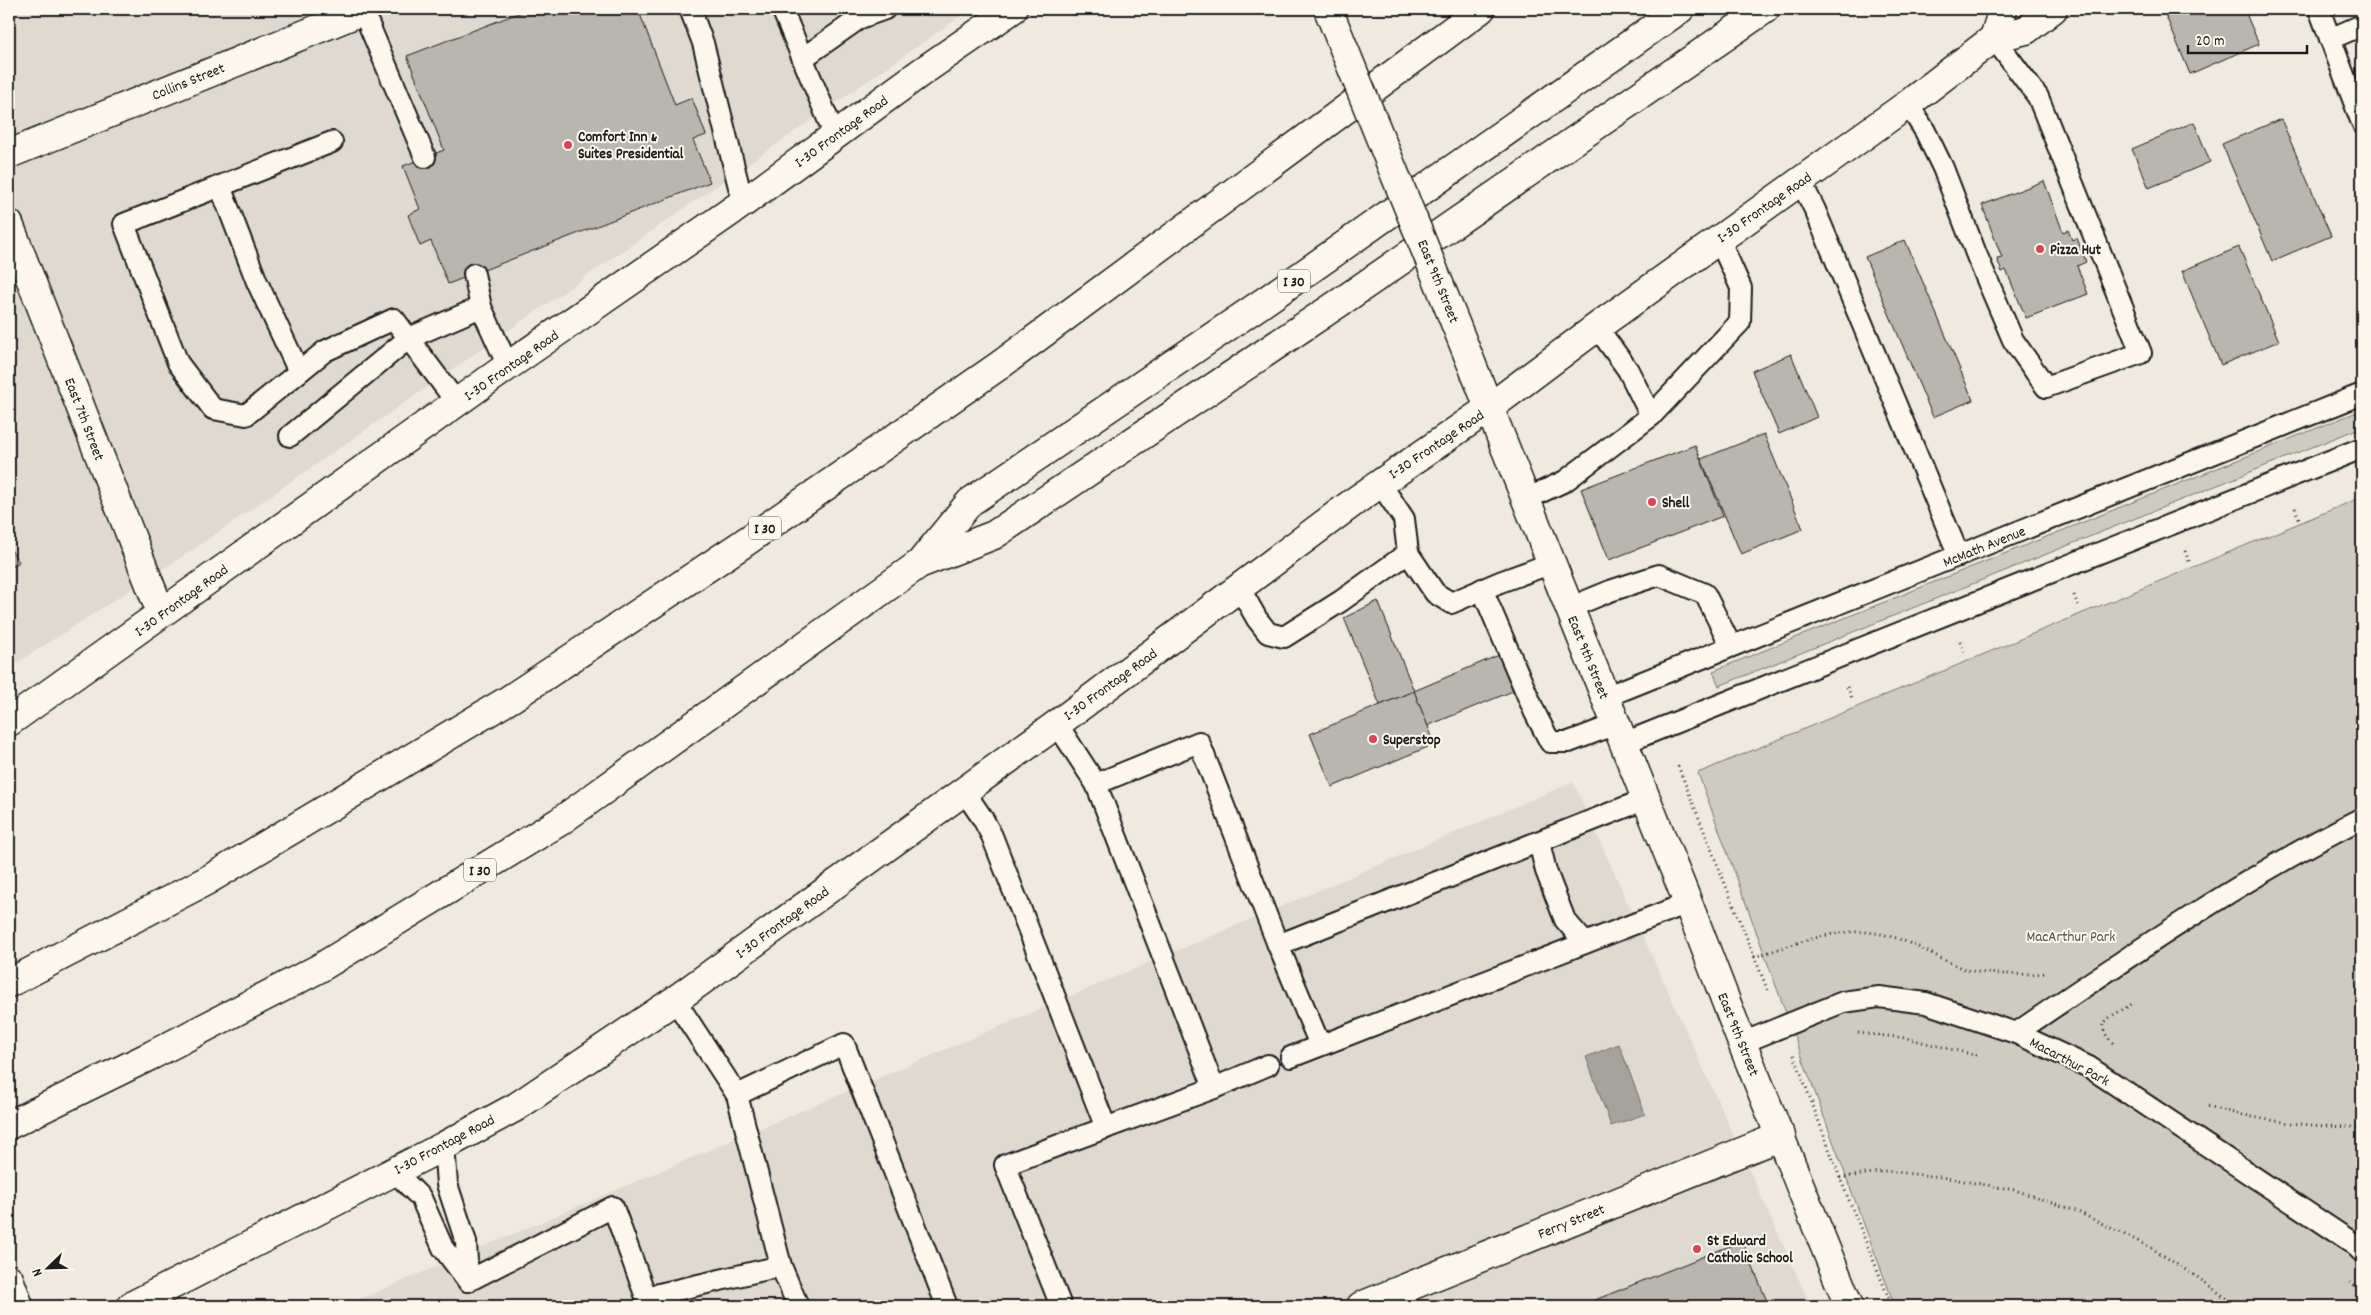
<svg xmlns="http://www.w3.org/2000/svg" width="2371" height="1315" viewBox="0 0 2371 1315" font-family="Dekko,sans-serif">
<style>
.built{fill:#dedad1}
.green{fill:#ceccc2;stroke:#75746f}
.water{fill:#a6a39d;stroke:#6f6d69}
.building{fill:#b9b6af;stroke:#1c1c1c}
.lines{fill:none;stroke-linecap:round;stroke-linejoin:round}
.service-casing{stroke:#1c1c1c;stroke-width:24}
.minor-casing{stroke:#1c1c1c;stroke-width:31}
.tertiary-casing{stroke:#1c1c1c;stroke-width:31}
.secondary-casing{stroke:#1c1c1c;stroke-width:31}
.motorway-casing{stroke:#1c1c1c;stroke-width:31}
.path{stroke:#1c1c1c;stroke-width:3;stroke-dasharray:1 4;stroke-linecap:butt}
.service{stroke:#fbf7ec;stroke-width:20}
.minor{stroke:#fbf7ec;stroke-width:28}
.tertiary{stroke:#fbf7ec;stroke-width:28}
.secondary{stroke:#fbf7ec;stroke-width:28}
.motorway{stroke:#fbf7ec;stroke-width:28}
.secondary-bridge-casing{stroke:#1c1c1c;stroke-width:31;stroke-linecap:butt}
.secondary-bridge{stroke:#fbf7ec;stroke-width:28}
.poi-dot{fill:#d1495b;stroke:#fbf7ec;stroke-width:2}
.labels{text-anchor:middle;stroke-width:4;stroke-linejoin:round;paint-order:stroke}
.shield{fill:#fbf7ec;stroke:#5f5e5a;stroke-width:1}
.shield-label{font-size:14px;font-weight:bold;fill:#1c1c1c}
.street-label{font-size:15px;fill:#1c1c1c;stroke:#fbf7ec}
.poi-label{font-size:15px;font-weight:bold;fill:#1c1c1c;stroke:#fbf7ec;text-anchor:start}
.park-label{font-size:15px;fill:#51514e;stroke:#fbf7ec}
</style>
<rect width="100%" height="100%" fill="#eeeadf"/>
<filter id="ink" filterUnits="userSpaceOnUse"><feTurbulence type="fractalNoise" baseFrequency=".02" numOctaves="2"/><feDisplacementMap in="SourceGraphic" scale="10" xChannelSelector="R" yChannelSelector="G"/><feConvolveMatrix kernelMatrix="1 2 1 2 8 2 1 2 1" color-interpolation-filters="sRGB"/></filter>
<g filter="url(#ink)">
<g class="built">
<path d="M9 9H971L191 551 9 668Z"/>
<path d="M1573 782 1811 1306H344Z"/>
</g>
<g class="green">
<path d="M2362 410V427L1719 686 1713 671Z"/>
<path d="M2362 497V1306H1895C1827 1129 1764 951 1698 773Z"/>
</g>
<path class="water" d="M1619 1044 1645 1114 1611 1126 1586 1057Z"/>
<g class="building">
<path d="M529 9H638L675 105 692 98 706 135 693 140 710 182 448 284 431 241 420 246 408 215 420 209 403 166 444 150 407 56Z"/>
<path d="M2163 9H2244L2259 44 2190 74Z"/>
<path d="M2281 119 2331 236 2272 261 2222 144Z"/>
<path d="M2194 122 2210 162 2149 188 2132 149Z"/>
<path d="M2044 181 2063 232 2068 230 2072 240 2077 238 2086 262 2077 266 2088 294 2026 318 2006 270 2002 272 1997 259 2002 258 1982 205Z"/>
<path d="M1905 240 1973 400 1933 417 1865 257Z"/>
<path d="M2239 247 2279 341 2221 365 2182 271Z"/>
<path d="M1791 354 1817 417 1779 434 1752 371Z"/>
<path d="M1764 434 1803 529 1741 554 1701 459Z"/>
<path d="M1695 445 1723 516 1609 560 1581 489Z"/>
<path d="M9 547 19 562 9 569Z"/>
<path d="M1378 601 1414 691 1380 705 1344 618Z"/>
<path d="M1499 655 1513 691 1427 726 1414 691Z"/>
<path d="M1414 691 1435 744 1332 787 1310 734Z"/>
<path d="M1742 1241 1769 1306H1580Z"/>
</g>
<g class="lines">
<g class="service-casing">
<g id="service">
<path d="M690 9 703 43 743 203"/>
<path d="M782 9 835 136"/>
<path d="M2319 9 2362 123"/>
<path d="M363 11 425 157"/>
<path d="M2330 39 2362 25"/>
<path d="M803 58 860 18 885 9"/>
<path d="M1908 104 1925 131 1943 168 1977 256 2013 340 2046 387 2141 353 2038 97 1994 38"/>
<path d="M332 142 124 224 178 363 213 409 246 415 325 351 394 319 457 403"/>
<path d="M1801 182 1815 210 1959 556"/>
<path d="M220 186 257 282 299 372"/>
<path d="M474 274 481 307"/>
<path d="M1597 327 1628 370 1651 416"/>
<path d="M290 436 409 338 481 307 508 366"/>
<path d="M1526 499 1565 481 1651 416 1740 322 1741 288 1719 239"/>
<path d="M1408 553 1435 593 1451 603 1500 582 1552 563"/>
<path d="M1240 589 1257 619 1268 633 1284 637 1341 601 1408 553 1404 519 1380 483"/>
<path d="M1482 589 1535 713 1550 742H1569L1616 724"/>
<path d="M1569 608 1610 591 1659 575 1705 594 1731 646"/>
<path d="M1605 697 2362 394"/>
<path d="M1057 724 1096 784"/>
<path d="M1624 743 2362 448"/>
<path d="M964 791 983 819 992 836 1106 1128"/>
<path d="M1539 842 1546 871 1565 920 1585 943"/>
<path d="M1278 945 1646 799"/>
<path d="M2016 1033C2128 957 2241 879 2362 818"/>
<path d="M1742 1043 1843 1002 1879 997 1926 1003 2016 1033 2089 1067 2353 1243 2362 1252"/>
<path d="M1291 1057 1688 903"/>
<path d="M1214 1088 1268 1065"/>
<path d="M737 1095 844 1044 947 1306"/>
<path d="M444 1146 447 1184 466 1242 468 1281"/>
<path d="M394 1171 421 1198 443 1248 468 1281"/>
<path d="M781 1266 798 1306"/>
<path d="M468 1281 613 1207 646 1297 781 1266 737 1095 675 1000"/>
<path d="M1061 1306 1005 1165 1214 1088 1096 784 1199 742 1278 945 1320 1045"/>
</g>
</g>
<g class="minor-casing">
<g id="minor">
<path d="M9 154 367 9"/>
<path d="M9 224 161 613"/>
<path d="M1361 1306 1781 1136"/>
</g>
</g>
<g class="tertiary-casing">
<path id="tertiary" d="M9 1279 19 1306"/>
</g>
<g class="secondary-casing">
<g id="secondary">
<path d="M1468 355 1688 903 1742 1043 1849 1306"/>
<path d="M9 722 508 366 743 203 920 73 1013 9"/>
<path d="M131 1306 444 1146 516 1107 675 1000 1057 724 1355 501 1489 408 1597 327 1908 104 1994 38 2026 30 2053 9"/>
</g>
</g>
<g class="motorway-casing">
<g id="motorway">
<path d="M1994 38 2003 9"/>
<path d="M920 563 970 502 1271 297 1680 9"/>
<path d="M9 983 206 881 510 699 741 545 1000 365 1481 9"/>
<path d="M9 1125 152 1055 318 969 559 822 919 564 994 535 1342 301 1765 9"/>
</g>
</g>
<g class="path">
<path d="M2295 508 2300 521"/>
<path d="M2185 551 2190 564"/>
<path d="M2074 595 2079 608"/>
<path d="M1960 642 1965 653"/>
<path d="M1847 687 1852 698"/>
<path d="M1678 766 1768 991"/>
<path d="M1754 957C1790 946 1827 930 1865 932 1902 934 1931 955 1964 969 1981 975 2029 975 2047 973"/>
<path d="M1858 1033 1906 1038 1979 1056"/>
<path d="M2113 1043C2090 1021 2114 1016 2132 1004"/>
<path d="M1794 1055 1840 1178 1892 1306"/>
<path d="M2208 1106C2258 1121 2310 1127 2362 1127"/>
<path d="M1840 1178 1886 1171 1941 1177 2015 1190 2076 1211 2148 1246 2200 1279 2237 1306"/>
<path d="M2350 1282 2362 1293"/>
</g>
<use href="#service" class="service"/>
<use href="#minor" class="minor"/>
<use href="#tertiary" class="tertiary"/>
<use href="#secondary" class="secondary"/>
<use href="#motorway" class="motorway"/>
<g class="secondary-bridge-casing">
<path id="secondary-bridge" d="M1328 9 1468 355"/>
</g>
<use href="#secondary-bridge" class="secondary-bridge"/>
</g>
</g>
<g class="poi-dot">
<circle cx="568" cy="145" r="5"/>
<circle cx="2040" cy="249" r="5"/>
<circle cx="1652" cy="502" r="5"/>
<circle cx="1373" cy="739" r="5"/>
<circle cx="1697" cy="1249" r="5"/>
</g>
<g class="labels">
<g class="shield">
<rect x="1278" y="269.5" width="32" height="23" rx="4"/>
<rect x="749" y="516.5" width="32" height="23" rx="4"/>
<rect x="464" y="858.5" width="32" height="23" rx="4"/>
</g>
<g class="shield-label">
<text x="1294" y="286">I 30</text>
<text x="765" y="533">I 30</text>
<text x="480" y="875">I 30</text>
</g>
<g class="street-label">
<text transform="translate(188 81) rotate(-22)" y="5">Collins Street</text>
<text transform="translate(841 131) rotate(-36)" y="5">I-30 Frontage Road</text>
<text transform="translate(1764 207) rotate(-35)" y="5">I-30 Frontage Road</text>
<text transform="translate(1439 281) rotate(68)" y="5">East 9th Street</text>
<text transform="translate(511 365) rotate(-35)" y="5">I-30 Frontage Road</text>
<text transform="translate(85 419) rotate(69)" y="5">East 7th Street</text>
<text transform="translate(1436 444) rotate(-34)" y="5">I-30 Frontage Road</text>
<text transform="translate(1984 546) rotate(-22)" y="5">McMath Avenue</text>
<text transform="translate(181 600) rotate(-36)" y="5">I-30 Frontage Road</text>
<text transform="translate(1589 657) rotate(68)" y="5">East 9th Street</text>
<text transform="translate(1110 684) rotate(-36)" y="5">I-30 Frontage Road</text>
<text transform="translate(782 922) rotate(-36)" y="5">I-30 Frontage Road</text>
<text transform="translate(1739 1034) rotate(68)" y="5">East 9th Street</text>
<text transform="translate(2070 1061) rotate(28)" y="5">Macarthur Park</text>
<text transform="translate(444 1144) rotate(-28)" y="5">I-30 Frontage Road</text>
<text transform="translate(1571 1221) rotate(-22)" y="5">Ferry Street</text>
</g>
<g class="poi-label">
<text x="578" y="141">Comfort Inn &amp;<tspan x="578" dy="17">Suites Presidential</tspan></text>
<text x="2050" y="254">Pizza Hut</text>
<text x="1662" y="507">Shell</text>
<text x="1383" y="744">Superstop</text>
<text x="1707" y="1245">St Edward<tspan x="1707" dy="17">Catholic School</tspan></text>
</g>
<g class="park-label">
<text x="2071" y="941">MacArthur Park</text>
</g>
</g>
<rect width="2371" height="1315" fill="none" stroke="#fbf7ec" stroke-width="30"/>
<rect x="15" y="15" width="2341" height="1285" fill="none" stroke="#1c1c1c" stroke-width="2" filter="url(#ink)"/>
<g transform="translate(48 1268) rotate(247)" stroke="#fbf7ec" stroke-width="4" paint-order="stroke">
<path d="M0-4L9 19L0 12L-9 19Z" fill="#1c1c1c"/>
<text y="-8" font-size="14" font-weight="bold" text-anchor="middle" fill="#1c1c1c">N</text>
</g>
<path d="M2188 45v8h119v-8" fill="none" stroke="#1c1c1c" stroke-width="2.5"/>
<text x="2196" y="45" font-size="15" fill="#1c1c1c" stroke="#fbf7ec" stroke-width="4" paint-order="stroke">20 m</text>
</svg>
